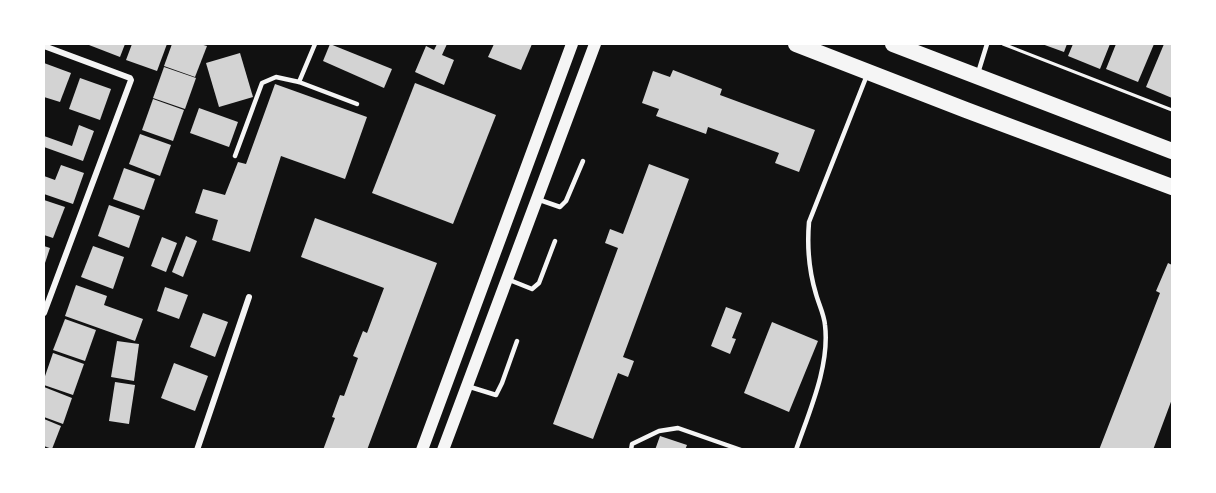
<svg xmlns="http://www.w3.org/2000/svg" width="1216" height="493" viewBox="0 0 1216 493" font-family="Helvetica,sans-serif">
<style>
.building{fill:#d3d3d3}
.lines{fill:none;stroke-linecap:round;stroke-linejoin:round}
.path{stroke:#f5f5f5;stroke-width:3}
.service{stroke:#f5f5f5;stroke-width:4.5}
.minor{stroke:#f5f5f5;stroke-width:6}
.secondary{stroke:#f5f5f5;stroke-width:12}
.trunk{stroke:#f5f5f5;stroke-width:16}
</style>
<rect width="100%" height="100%" fill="#111"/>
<g class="building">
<path d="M90 44H125L120 57 89 45Z"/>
<path d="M132 44H167L157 71 126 60Z"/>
<path d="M172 44H200L207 46 195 77 164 66Z"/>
<path d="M330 44 392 69 384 88 323 61Z"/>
<path d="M437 44H447L442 55 454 60 444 85 415 72 426 46 434 50Z"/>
<path d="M494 44H532L521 70 488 57Z"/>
<path d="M1042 44H1067L1064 52Z"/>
<path d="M1073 44H1110L1100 69 1068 56Z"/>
<path d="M1116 44H1154L1138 82 1106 69Z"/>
<path d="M1164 44H1172V98L1146 87Z"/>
<path d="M240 53 253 97 219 107 206 63Z"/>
<path d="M44 63 71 73 60 102 44 97Z"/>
<path d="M164 67 196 78 185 109 153 98Z"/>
<path d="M673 70 722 89 720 95 815 130 799 172 775 163 779 153 708 127 706 134 656 116 659 109 642 103 653 71 670 77Z"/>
<path d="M80 78 111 89 100 120 69 109Z"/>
<path d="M415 83 496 115 453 224 372 193Z"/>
<path d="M275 84 367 117 345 179 281 156 250 252 212 240 218 220 195 213 203 189 225 195 238 162 246 164Z"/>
<path d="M153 99 184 110 173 141 142 130Z"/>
<path d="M199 108 238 122 229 147 190 133Z"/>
<path d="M79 125 94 131 83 161 44 147V136L72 146Z"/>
<path d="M140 134 171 145 160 176 129 164Z"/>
<path d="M649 164 689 179 623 357 634 361 628 377 618 373 593 439 553 424 618 248 605 243 610 229 623 234Z"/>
<path d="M61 165 84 173 73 204 44 194V176L55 180Z"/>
<path d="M124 168 155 179 144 210 113 199Z"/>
<path d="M44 200 65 207 53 238 44 235Z"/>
<path d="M109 205 140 216 129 248 98 236Z"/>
<path d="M315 218 437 263 367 450H323L335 418 332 417 340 395 344 396 358 358 353 356 363 331 367 333 384 288 301 257Z"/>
<path d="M186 236 197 241 183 277 172 272Z"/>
<path d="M162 237 177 243 166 272 151 266Z"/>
<path d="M44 246 50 248 44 266Z"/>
<path d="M93 246 124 257 113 289 81 277Z"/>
<path d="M1168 263 1172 265V399L1153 450H1099L1160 293 1156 291Z"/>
<path d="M76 285 107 296 104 305 143 319 135 341 65 316Z"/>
<path d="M165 287 188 295 179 319 157 311Z"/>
<path d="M726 307 742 313 732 338 736 339 730 354 711 346Z"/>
<path d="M203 313 228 322 215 357 190 347Z"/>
<path d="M65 319 96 330 85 361 53 350Z"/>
<path d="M772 322 818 341 789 412 744 393Z"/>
<path d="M117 341 139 344 134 381 111 377Z"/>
<path d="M53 353 84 364 73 395 44 385V379Z"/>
<path d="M174 363 208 376 195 411 161 398Z"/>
<path d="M115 382 135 385 129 424 109 421Z"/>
<path d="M44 387 72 398 63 424 44 417Z"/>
<path d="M44 419 61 426 52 449 44 446Z"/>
<path d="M660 436 687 445 685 450H655Z"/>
</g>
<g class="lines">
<path class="path" d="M1003 44 1172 110"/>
<g class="service">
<path d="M978 73 987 44"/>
<path d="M299 82 357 104"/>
<path d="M235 156 262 83 276 77 299 82 315 44"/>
<path d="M537 199 560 207 566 201 583 161"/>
<path d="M507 279 532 289 539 283 555 241"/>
<path d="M467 386 496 395 502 383 517 341"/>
<path d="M631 450 632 444 659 431 678 428 741 450"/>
<path d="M796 450C809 412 830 366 825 325 824 314 819 305 816 294 809 271 807 246 809 222L867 75"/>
</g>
<g class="minor">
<path d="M44 46 130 78 131 80 44 313"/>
<path d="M197 450 249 297"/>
</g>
<g class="secondary">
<path d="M422 450 572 44"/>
<path d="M443 450 595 44"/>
</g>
<g class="trunk">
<path d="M796 44 966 110 1172 187"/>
<path d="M893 44 1172 151"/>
</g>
</g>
<rect width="1216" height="493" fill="none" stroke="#ffffff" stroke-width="90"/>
</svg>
